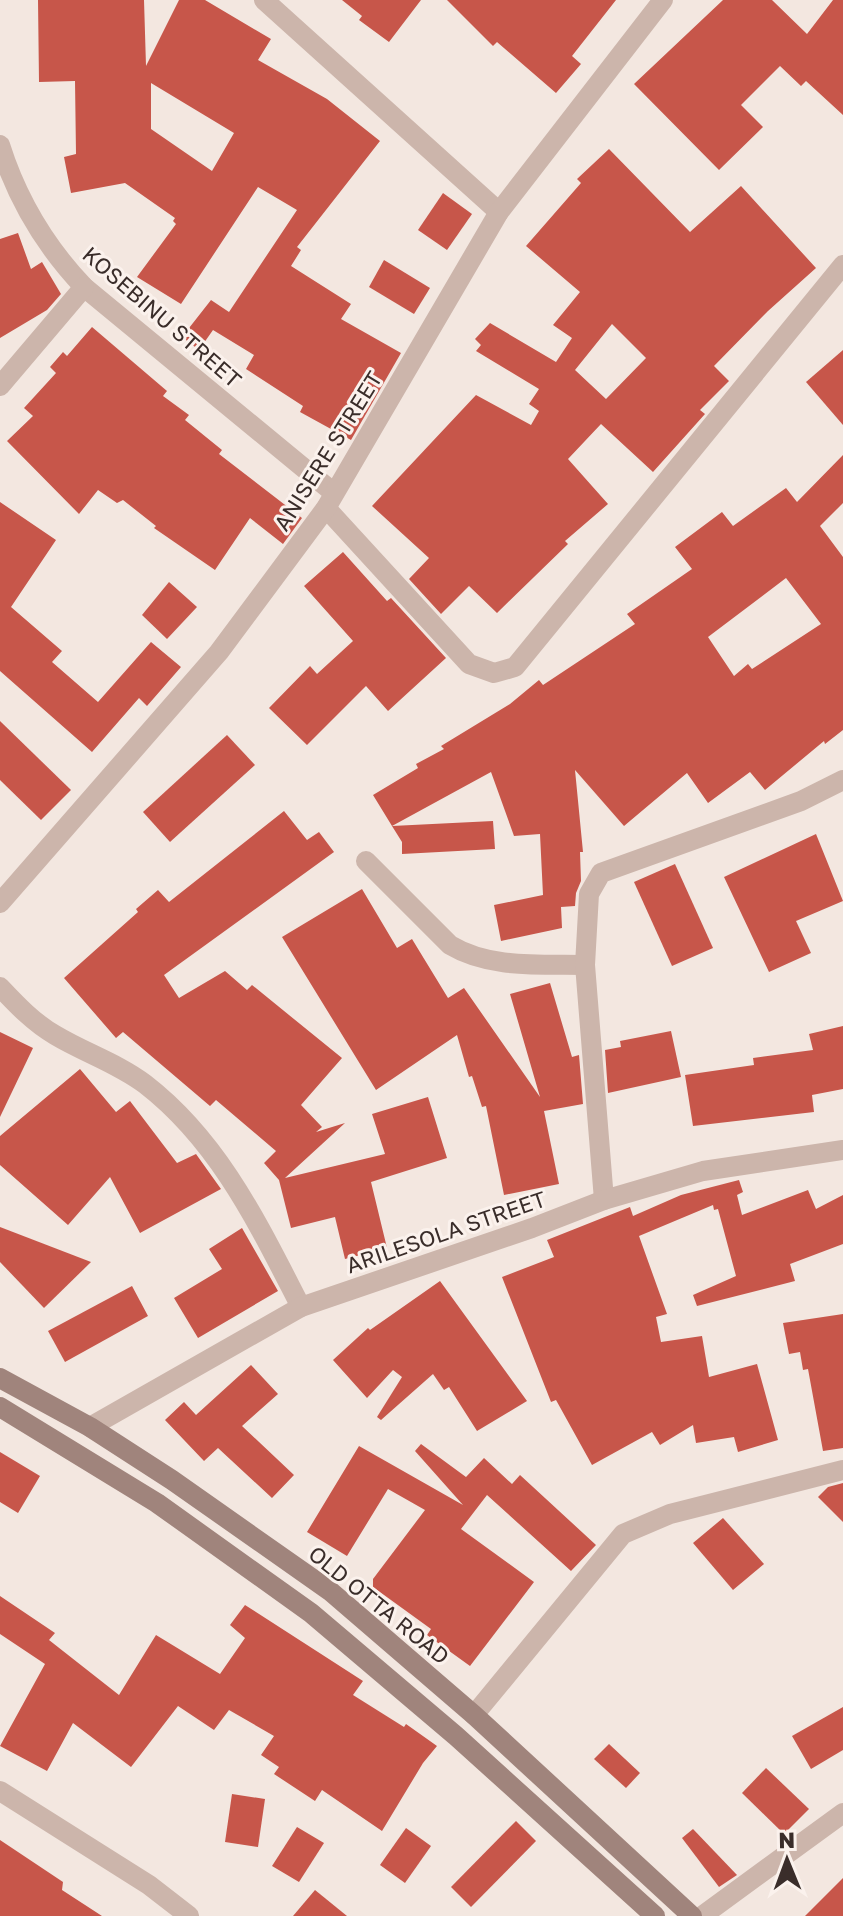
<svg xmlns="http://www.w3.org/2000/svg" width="843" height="1916" viewBox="0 0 843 1916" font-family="'Golos Text',sans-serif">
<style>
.building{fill:#c7564a;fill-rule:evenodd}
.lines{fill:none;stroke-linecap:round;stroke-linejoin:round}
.street{stroke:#ccb5ab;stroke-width:20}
.secondary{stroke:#a0847c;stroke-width:20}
.labels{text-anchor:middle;stroke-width:6;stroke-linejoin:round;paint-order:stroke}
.street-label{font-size:22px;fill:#3a2d2a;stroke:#fbf2ed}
</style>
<rect width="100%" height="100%" fill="#f3e7e0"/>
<g class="building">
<path d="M38 0H144L146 66 179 0H205L271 39 258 60 327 99 380 141 297 247 301 250 291 266 351 304 341 319 401 353 351 440 300 412 303 406 246 369 254 355 213 330 199 350 182 337 211 300 229 312 297 210 258 187 181 304 137 277 176 224 173 221 175 218 125 183 71 193 64 157 76 154 75 81 39 82ZM151 83 234 133 212 171 151 129Z"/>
<path d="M342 0H421L389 42 359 20 362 16Z"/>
<path d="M447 0H616L572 56 581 64 556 93 497 42 493 46Z"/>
<path d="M723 0H772L807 34 833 0H843V115L806 81 801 86 780 66 741 105 763 127 719 170 634 84Z"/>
<path d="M609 149 690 232 741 186 816 268 768 311 714 366 729 381 700 410 705 414 653 472 601 424 568 459 608 504 565 541 568 544 497 613 469 586 441 614 409 579 429 558 372 506 476 395 531 425 539 411 529 404 539 389 476 351 481 345 475 339 490 323 556 362 572 338 553 325 580 292 526 246 581 183 577 179ZM612 324 646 358 606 399 575 370Z"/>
<path d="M443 193 472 214 447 250 418 230Z"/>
<path d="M18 233 31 269 42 262 61 294 47 310 0 338V239Z"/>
<path d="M384 260 430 288 414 314 369 287Z"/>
<path d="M92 327 167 391 163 396 189 415 185 420 222 450 219 454 302 518 283 544 250 518 215 570 154 528 156 526 123 500 117 503 98 490 79 514 7 441 33 416 24 408 56 373 50 367 63 352 67 356Z"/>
<path d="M843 350V425L806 382Z"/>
<path d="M843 455V503L820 526 843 557V730L825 744 824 741 765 790 750 772 708 803 687 773 624 826 575 770 583 852H580L581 881 576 893 575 906 561 907 562 928 501 941 494 905 543 895 540 834 514 836 491 772 392 826 373 795 418 768 416 764 444 749 441 746 510 704 539 680 543 685 635 624 627 614 692 569 675 547 722 512 733 526 786 488 797 502ZM786 578 821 624 752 669 748 664 734 676 708 637Z"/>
<path d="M0 502 56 540 11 607 62 651 52 662 98 702 151 642 181 667 147 706 139 698 92 752 0 671Z"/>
<path d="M343 552 387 601 391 598 446 658 388 711 366 686 307 745 269 708 310 666 317 674 353 641 304 586Z"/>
<path d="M169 582 197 607 167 639 142 615Z"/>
<path d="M0 721 71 790 41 820 0 780Z"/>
<path d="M227 735 255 765 170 842 143 812Z"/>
<path d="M284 811 307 840 319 832 334 852 164 975 179 998 225 971 247 990 252 985 342 1058 301 1105 322 1127 316 1132 345 1123 285 1178 385 1154 372 1114 428 1097 447 1158 371 1182 387 1248 345 1259 335 1217 291 1228 279 1180 264 1163 276 1151 216 1100 210 1106 123 1032 116 1038 64 978 138 912 136 909 158 890 169 902Z"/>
<path d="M493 821 495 849 402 854V842L392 826Z"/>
<path d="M816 834 843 901 796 921 811 953 769 972 724 877Z"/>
<path d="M675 864 713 948 672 966 634 882Z"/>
<path d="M362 889 397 948 412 939 448 998 464 988 540 1097 510 994 550 983 572 1057 579 1055 583 1104 544 1111 559 1184 504 1195 486 1106 482 1107 472 1076 469 1077 457 1035 376 1090 282 937Z"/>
<path d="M843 1026V1089L812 1095 814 1112 693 1126 685 1075 754 1065 753 1058 813 1050 809 1034Z"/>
<path d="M671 1031 681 1077 608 1093 605 1050 621 1047 620 1041Z"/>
<path d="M0 1032 33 1048 0 1117Z"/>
<path d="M80 1069 116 1112 130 1101 177 1163 196 1154 221 1189 140 1233 110 1177 68 1225 0 1165V1136Z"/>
<path d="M739 1180 743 1192 737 1195 742 1215 808 1190 816 1209 843 1195V1244L790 1264 795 1281 697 1306 693 1295 736 1276 718 1209 714 1210 713 1205 639 1236 667 1314 656 1317 661 1342 702 1336 709 1377 757 1364 778 1440 738 1452 734 1437 696 1443 693 1425 660 1445 652 1432 592 1465 556 1400 551 1402 502 1277 554 1257 547 1240 630 1207 633 1216 681 1195Z"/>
<path d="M0 1227 91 1262 44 1308 0 1262Z"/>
<path d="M242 1228 278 1291 198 1338 174 1298 222 1269 209 1249Z"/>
<path d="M440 1281 527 1401 477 1431 449 1387 444 1390 433 1374 381 1420 377 1417 402 1377 393 1370 367 1398 333 1360 368 1328 370 1330Z"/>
<path d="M132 1286 148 1316 65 1362 48 1331Z"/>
<path d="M843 1314V1448L823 1451 808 1369 803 1370 800 1352 789 1354 783 1323Z"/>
<path d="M251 1365 278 1394 242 1426 294 1475 272 1498 218 1448 204 1461 165 1420 184 1402 196 1415Z"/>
<path d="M421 1444 466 1477 484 1458 512 1484 520 1475 596 1545 571 1571 487 1495 461 1529 534 1582 470 1666 427 1635 431 1629 373 1587V1579L425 1510 388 1489 347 1556 307 1532 359 1446 463 1505 415 1451Z"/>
<path d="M0 1452 40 1476 18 1513 0 1502Z"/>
<path d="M843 1483V1522L818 1497 828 1487Z"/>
<path d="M723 1518 764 1564 733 1590 693 1543Z"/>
<path d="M0 1596 55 1633 49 1640 119 1695 156 1635 220 1674 245 1638 230 1625 245 1605 363 1681 353 1695 404 1727 406 1724 437 1746 423 1763 382 1831 322 1790 315 1801 274 1774 279 1767 261 1755 274 1736 229 1710 214 1730 178 1706 131 1767 73 1723 47 1771 0 1746 45 1664 0 1634Z"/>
<path d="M843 1707V1750L811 1769 792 1736Z"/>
<path d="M609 1744 640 1773 626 1788 594 1759Z"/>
<path d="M766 1768 809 1809 784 1834 742 1793Z"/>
<path d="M232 1794 265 1799 258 1847 225 1842Z"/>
<path d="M516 1821 536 1841 471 1907 451 1887Z"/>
<path d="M297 1827 324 1843 299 1882 272 1866Z"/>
<path d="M406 1828 431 1846 405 1883 380 1865Z"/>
<path d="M693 1829 737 1875 719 1887 682 1838Z"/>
<path d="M0 1840 63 1882 62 1890 102 1916H0Z"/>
<path d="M843 1878V1916H805Z"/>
<path d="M315 1890 347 1916H293Z"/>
</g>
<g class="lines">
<g class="street">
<path d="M264 0 499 212"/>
<path d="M0 145C17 199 45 246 84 287L334 493"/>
<path d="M0 386 84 287"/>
<path d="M326 508 469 664 494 673 515 667 843 265"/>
<path d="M366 861 450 945C490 969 540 964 585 965"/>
<path d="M0 903 219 652 326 508 499 212 663 0"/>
<path d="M0 987C17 1005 34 1023 55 1035 85 1053 117 1063 145 1084 220 1142 259 1226 301 1307"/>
<path d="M604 1200 585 965 589 894 601 873 801 801 843 780"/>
<path d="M90 1427 301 1307 532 1228 604 1200 703 1171 843 1150"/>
<path d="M474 1715 623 1534 670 1514 843 1470"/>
<path d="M0 1791 149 1885 189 1916"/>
<path d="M702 1916 843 1813"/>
</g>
<g class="secondary">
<path d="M0 1378 90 1427 172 1480 330 1591 474 1715 692 1916"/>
<path d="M0 1407 157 1503 311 1613 456 1736 655 1916"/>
</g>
</g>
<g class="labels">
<g class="street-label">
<text transform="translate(162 317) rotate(41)" y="8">KOSEBINU STREET</text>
<text transform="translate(328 451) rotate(-58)" y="8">ANISERE STREET</text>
<text transform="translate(446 1232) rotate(-19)" y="8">ARILESOLA STREET</text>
<text transform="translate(379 1605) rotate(39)" y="8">OLD OTTA ROAD</text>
</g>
</g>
<g transform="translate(787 1860) rotate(359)" stroke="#fbf2ed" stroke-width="6" paint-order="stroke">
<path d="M0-6L14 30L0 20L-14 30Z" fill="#3a2d2a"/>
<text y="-12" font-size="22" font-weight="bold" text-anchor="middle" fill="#3a2d2a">N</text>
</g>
</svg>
